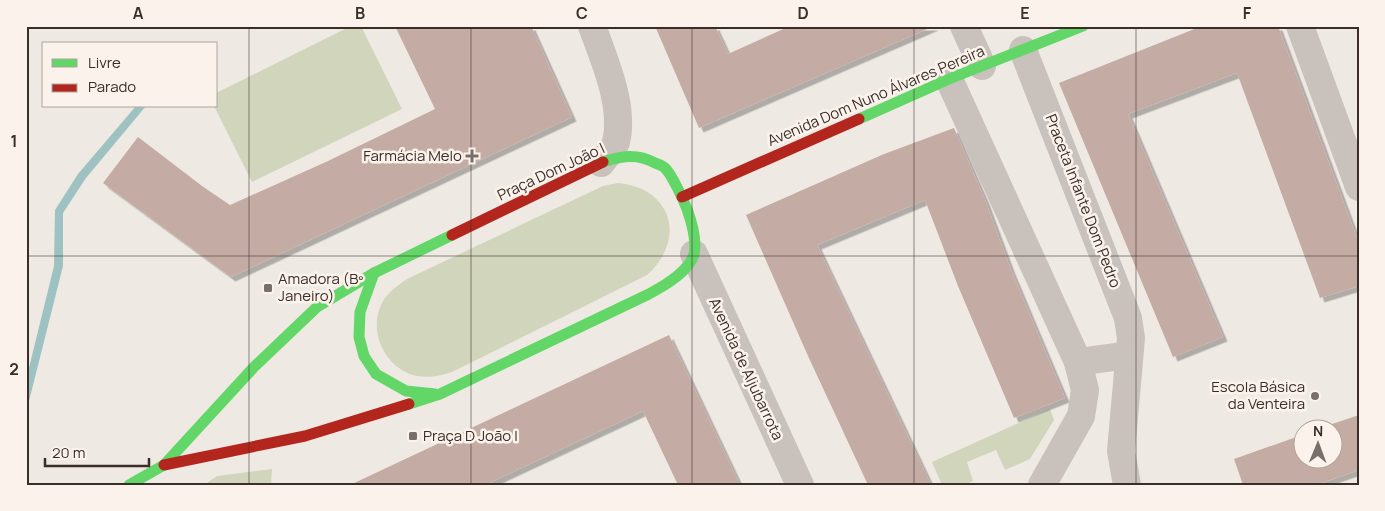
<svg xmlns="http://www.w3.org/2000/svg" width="1385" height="511" viewBox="0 0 1385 511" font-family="Manrope,sans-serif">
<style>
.green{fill:#d1d5bc}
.water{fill:#9ec2c1}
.building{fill:#c4aca4;filter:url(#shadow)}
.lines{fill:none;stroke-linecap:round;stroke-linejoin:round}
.street{stroke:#c8c1bc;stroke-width:28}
.fast{stroke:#63d668;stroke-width:11}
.jam{stroke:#b3261e;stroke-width:11}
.grid{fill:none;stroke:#3a2e29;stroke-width:1;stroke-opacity:0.55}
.poi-dot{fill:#796f6a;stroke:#fbf3eb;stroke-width:2}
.labels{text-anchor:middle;stroke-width:5;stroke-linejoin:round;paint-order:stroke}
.street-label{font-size:15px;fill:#3a2e29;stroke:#fbf3eb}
.poi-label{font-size:15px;fill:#3a2e29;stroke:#fbf3eb;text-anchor:end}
.neatline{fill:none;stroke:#3a2e29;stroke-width:2}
.grid-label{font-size:16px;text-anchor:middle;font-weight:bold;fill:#3a2e29}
</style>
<defs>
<filter id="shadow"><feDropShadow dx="4.5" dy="4.5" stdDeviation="0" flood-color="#0004"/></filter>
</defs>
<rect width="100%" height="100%" fill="#efe9e3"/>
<g class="green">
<path d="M351 26H361L402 109 252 182 214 106H216V93Z"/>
<path d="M618 183C672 188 687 239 647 275L452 372C440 376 430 378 417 376 386 370 367 332 382 303 388 292 397 286 407 279L603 186Z"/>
<path d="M1050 409 1054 420 1030 459 1005 470 996 450 967 462 973 481 964 485H942L932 462Z"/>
<path d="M272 469 271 485H204L217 476Z"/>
</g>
<path class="water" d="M136 106H146L86 178 63 213V266L26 413V380L54 266 55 210 78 174Z"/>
<g class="building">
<path d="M395 26H531L572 117 231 277 103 183 138 137 202 186 230 205 328 161 435 109Z"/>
<path d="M655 26H715L728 54 790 26H934L699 128Z"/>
<path d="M1202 26H1278L1359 244V286L1320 298 1237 73 1128 114 1223 337 1173 357 1059 83Z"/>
<path d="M954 128 985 200 1011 270 1065 398 1014 418 958 286 925 200 817 245 931 485H868L808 356 746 215 884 154Z"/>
<path d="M669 335 740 485H678L643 411 485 485H350Z"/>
<path d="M1359 415V470L1316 485H1243L1234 459 1302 435V458H1332V428H1320Z"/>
</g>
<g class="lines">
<g class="street">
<path d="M592 26C604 60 625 106 616 142 614 149 605 157 601 163"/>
<path d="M964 26 982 66"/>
<path d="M1300 26 1359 187"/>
<path d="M1023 50 1128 318 1131 338 1121 451 1127 485"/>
<path d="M949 79 1078 362 1085 390 1081 416 1042 485"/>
<path d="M694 254 800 485"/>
<path d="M1078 362 1129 355"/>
</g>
<g class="fast">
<path d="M859 119 949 79 1083 26"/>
<path d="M374 273 360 312 359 337 364 356 376 374 406 391 435 394"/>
<path d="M409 404 440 394 649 294C664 286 689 272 694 254 697 241 691 220 687 209 683 199 672 175 665 168 663 166 658 164 655 163 637 153 621 156 603 162"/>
<path d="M129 485 164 465 254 367 317 307 374 273 452 235"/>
</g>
<g class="jam">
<path d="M682 197 859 119"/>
<path d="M452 235 603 162"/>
<path d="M164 465 305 436 409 404"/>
</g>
</g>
<path class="grid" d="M249 26V485M471 26V485M692 26V485M914 26V485M1136 26V485M26 256H1359"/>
<g class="poi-dot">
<path d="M469.5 148.5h5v5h5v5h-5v5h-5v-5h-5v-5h5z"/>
<rect x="263" y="283" width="10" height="10" rx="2.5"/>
<circle cx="1315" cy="396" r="5"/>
<rect x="408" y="431" width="10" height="10" rx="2.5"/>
</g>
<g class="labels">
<g class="street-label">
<text transform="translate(876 96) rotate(-23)" y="5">Avenida Dom Nuno Álvares Pereira</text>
<text transform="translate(551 172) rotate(-25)" y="5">Praça Dom João I</text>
<text transform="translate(1083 201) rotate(69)" y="5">Praceta Infante Dom Pedro</text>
<text transform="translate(746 369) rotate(65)" y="5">Avenida de Aljubarrota</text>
</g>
<g class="poi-label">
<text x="462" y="161">Farmácia Melo</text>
<text x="278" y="284" text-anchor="start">Amadora (Bº<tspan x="278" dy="17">Janeiro)</tspan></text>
<text x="1305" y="392">Escola Básica<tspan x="1305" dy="17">da Venteira</tspan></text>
<text x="423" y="441" text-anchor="start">Praça D João I</text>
</g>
</g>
<rect width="1385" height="511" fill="none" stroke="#fbf3eb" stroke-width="55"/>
<rect x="42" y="42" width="175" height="65" fill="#fbf3eb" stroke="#aea49d"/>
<rect x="52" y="59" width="25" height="8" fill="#63d668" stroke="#aea49d"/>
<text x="88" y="68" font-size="15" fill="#3a2e29">Livre</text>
<rect x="52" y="84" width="25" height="8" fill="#b3261e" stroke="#aea49d"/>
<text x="88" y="92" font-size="15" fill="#3a2e29">Parado</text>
<g transform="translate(1318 444) rotate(1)"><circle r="24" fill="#fbf3eb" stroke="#aea49d"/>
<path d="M0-4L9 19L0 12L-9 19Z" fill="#796f6a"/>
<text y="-8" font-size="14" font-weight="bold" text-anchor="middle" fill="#3a2e29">N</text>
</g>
<path d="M45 458v8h104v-8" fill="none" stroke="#3a2e29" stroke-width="2.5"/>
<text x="52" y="458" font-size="15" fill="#3a2e29" stroke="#fbf3eb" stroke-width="4" paint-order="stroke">20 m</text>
<rect x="28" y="28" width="1330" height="456" class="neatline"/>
<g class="grid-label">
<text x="138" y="19">A</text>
<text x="360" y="19">B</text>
<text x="582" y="19">C</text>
<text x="803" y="19">D</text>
<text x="1025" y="19">E</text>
<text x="1247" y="19">F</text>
<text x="14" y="147">1</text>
<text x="14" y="375">2</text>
</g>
</svg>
